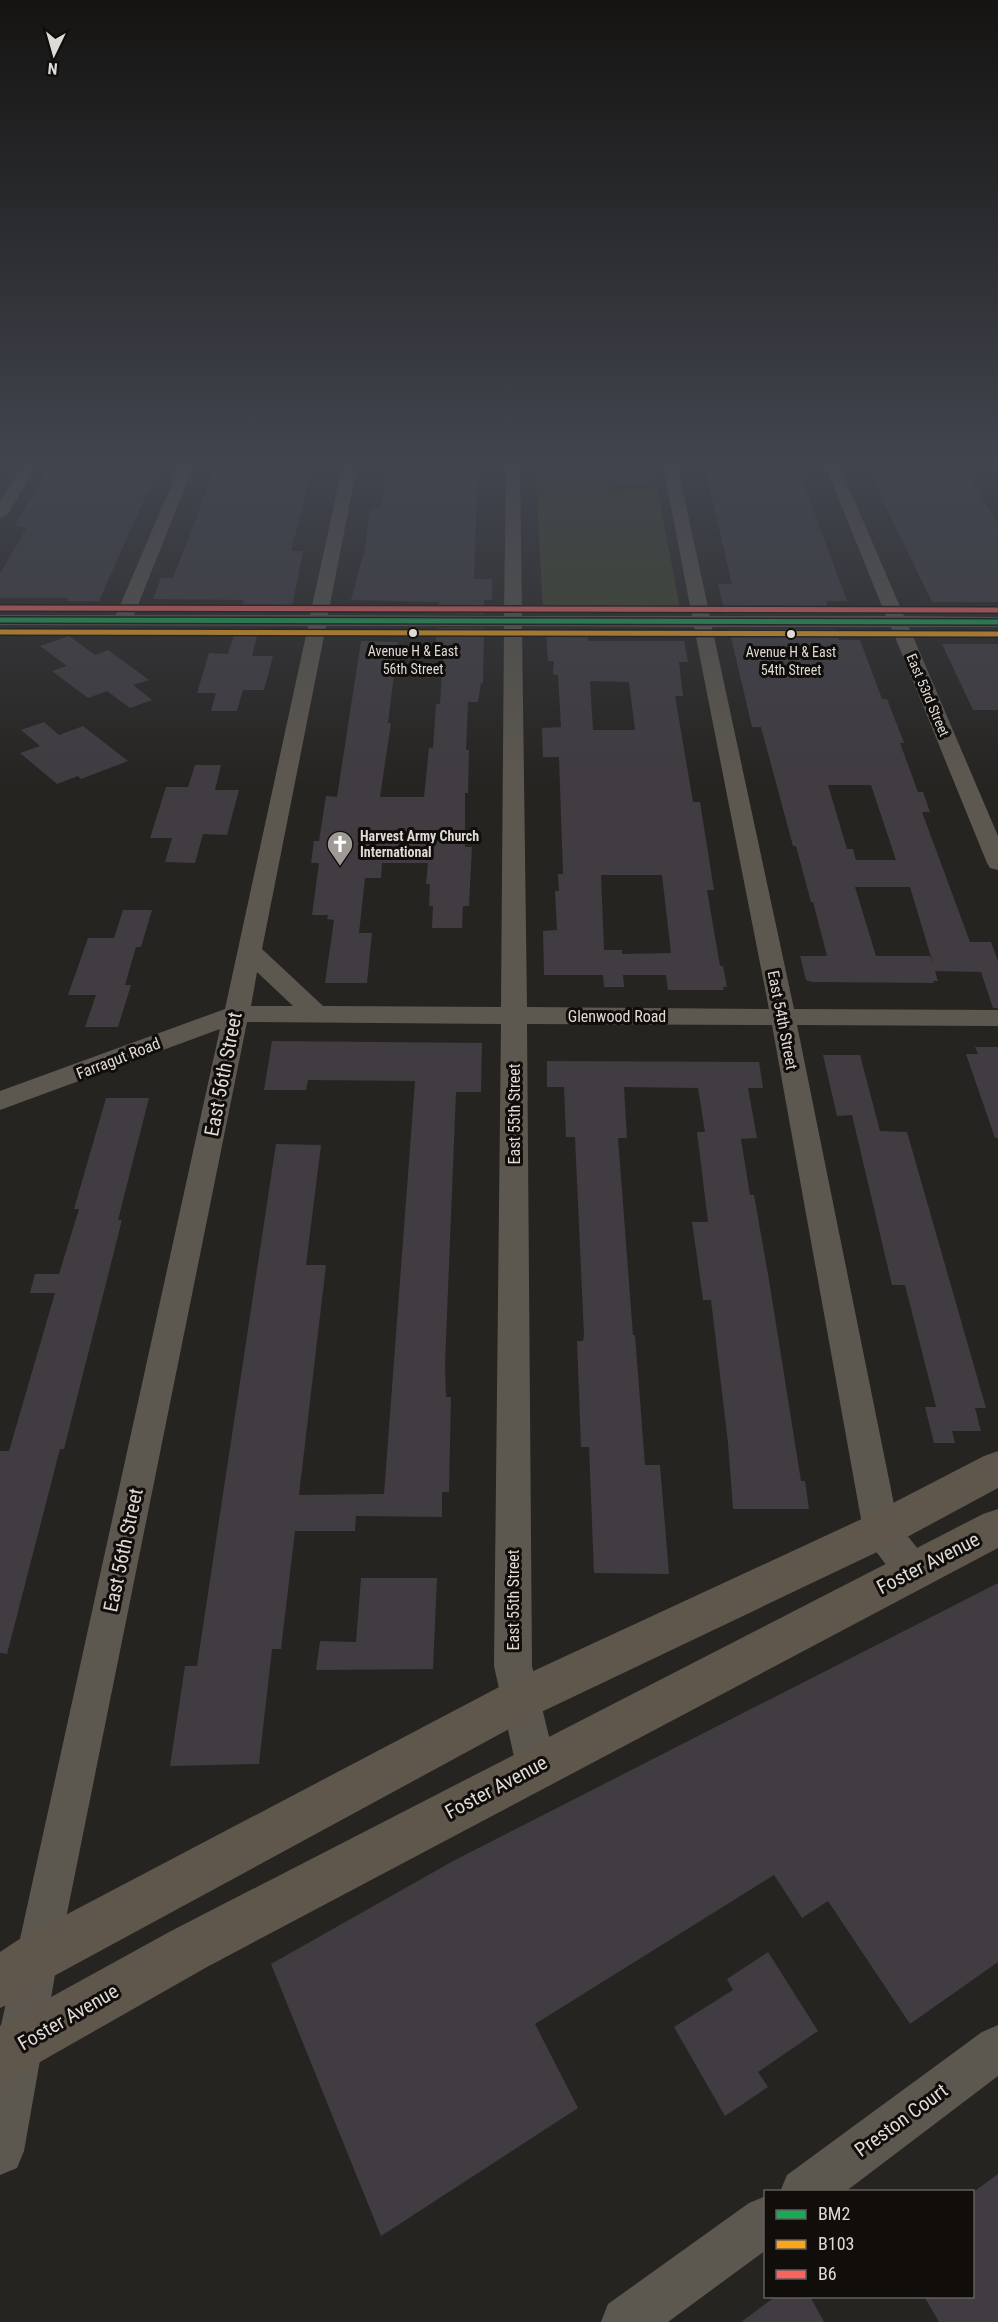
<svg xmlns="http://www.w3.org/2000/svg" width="998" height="2322" viewBox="0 0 998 2322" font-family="'Roboto Condensed',sans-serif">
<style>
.green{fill:#3e4427}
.building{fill:#403c41;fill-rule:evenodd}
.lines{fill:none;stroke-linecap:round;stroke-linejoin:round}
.street{fill:#5d584f;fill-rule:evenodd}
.secondary{fill:#5f574c;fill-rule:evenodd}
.bus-1-casing{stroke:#100d0b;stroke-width:8}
.bus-2-casing{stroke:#100d0b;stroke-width:8}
.bus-3-casing{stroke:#100d0b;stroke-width:8}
.bus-1{stroke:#1aa954;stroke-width:5}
.bus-2{stroke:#faa61a;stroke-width:5}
.bus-3{stroke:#f8645f;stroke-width:5}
.bus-dot{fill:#dedbd7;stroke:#100d0b;stroke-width:2}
.labels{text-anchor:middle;stroke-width:6;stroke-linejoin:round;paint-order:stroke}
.bus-label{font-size:14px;fill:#dedbd7;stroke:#100d0b}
.far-street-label{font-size:14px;fill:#dedbd7;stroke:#100d0b}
.far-poi-label{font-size:14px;font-weight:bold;fill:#dedbd7;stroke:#100d0b;text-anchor:start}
.street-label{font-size:16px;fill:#dedbd7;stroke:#100d0b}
.near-street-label{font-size:20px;fill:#dedbd7;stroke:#100d0b}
</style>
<rect width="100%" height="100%" fill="#262421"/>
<path class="green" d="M535 468H606L609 489 657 488 680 608H543Z"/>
<g class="building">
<path d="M60 460H150L148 465H159L99 601H67L68 598H0V574L27 527H14L53 461Z"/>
<path d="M287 460H314L291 551H303L292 607H265L264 613H240L244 600 153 599 161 578H173L216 466H285Z"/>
<path d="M389 460H409L407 474 453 475 454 465 457 460H478L474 579H492V600H484V614L438 613 439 602 351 600 365 548 370 509H380L382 506Z"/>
<path d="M611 460H646L651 485H615Z"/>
<path d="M703 460H795L847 601H826L830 614H725L718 584H732Z"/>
<path d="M868 460H960L998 525V602H932L885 505Z"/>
<path d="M236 628H259L252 656H273L264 690H243L237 711H211L216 693H197L209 653 228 654Z"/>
<path d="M437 628H484L483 683H481L478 702H468L466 750H469L468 793H465V847H472L469 906H463L462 928H432L433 906H429L430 884H426L428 863H382L381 878H365L359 933H372L367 983H325L334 920 327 919 328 915H312L319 863H311L314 841H319L326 796 337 797 361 641 398 642 388 723H391L380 797H424L429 748H433L436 704H440L443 657H435Z"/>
<path d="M729 629H835L839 640H860L882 699H887L904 743H900L918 792H923L930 812H922L970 942H991L998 961V1008H993L981 972 935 971 938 981H933L934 983 812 982 806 980 800 956H827L813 902H811L796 846H793L761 727H752ZM828 785H871L896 860H856L853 849H847ZM855 887H910L934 967 930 956H876Z"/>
<path d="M546 634H587L588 641H684L688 662H679L683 696H675L693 802H700L714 890H707L720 966H723L727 987H723L724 990H668L666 975H623L624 987H604L603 975H544L543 931 557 930 555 891H559L558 874H563L559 757H543L542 728 561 727 558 675 553 674 554 661H548ZM590 681 629 682 635 730H593ZM601 875H662L671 953 622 954V950H604Z"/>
<path d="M69 636 95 655 108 650 149 680 133 685 152 700 130 708 107 691 88 698 52 671 67 666 40 646Z"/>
<path d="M942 644H998V710H973Z"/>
<path d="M44 722 59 735 83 726 128 761 81 779 78 776 57 784 20 753 40 746 21 730Z"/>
<path d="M195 765H221L215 790H239L227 835 203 834 195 863 165 862 172 838H150L166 787H188Z"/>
<path d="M123 910H152L141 947H136L125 985H131L118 1027H85L96 995H68L88 938H114Z"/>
<path d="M272 1041 482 1043 481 1092H456L445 1364 446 1397H451L449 1492H442V1517L356 1516 355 1531H295L281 1649H272L259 1764 170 1766 185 1666H197L276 1144 321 1145 306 1265H326L299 1495 384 1494 415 1081 308 1080 306 1090H264Z"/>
<path d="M975 1047H998V1138H995L966 1054H978Z"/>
<path d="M823 1055H860L880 1131 907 1132 986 1408H975L981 1431H952L955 1443H934L925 1407H936L905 1285H892L852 1115 837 1116Z"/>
<path d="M547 1061 759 1062 763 1088H748L757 1138 741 1139 750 1195H754L769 1280 801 1481H805L809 1509H733L728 1443 711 1300H703L692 1222H708L697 1132H705L698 1088 624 1087 627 1138H618L633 1335H635L645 1465H660L669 1574 594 1573 589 1447H581L577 1341H583L584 1335 575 1137H566L564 1087H547Z"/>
<path d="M106 1098H149L118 1220H122L64 1449H60L7 1654 0 1653V1451H9L55 1293H30L35 1274H59L79 1209H74Z"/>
<path d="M361 1578H437L433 1669 316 1670 320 1641 356 1642Z"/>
<path d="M998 1583V1962L910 2024 828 1901 802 1918 774 1875 535 2024 578 2108 381 2236 271 1964 453 1861Z"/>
<path d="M768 1952 818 2031 758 2072 768 2087 725 2116 674 2027 733 1990 727 1979Z"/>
<path d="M998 2174V2322H939L924 2296H972V2193Z"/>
<path d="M776 2296H810L824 2322H741Z"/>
</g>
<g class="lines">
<g class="street">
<path d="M26 460H40L8 514 0 519V501Z"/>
<path d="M182 460H196L134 615H310L344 460H358L328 615 504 616 506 460H520L522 616H692L662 460H676L710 616H886L823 460H837L904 616 998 617V627H909L998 836V870L990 868 987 863 891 627H712L794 1009 998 1010V1026L797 1025 898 1524 926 1559 931 1571 926 1583 913 1587 900 1583 868 1541 863 1530 772 1025 527 1024 532 1666 556 1766 550 1780 536 1786 522 1780 516 1766 494 1666 501 1024 247 1022 58 1958 24 2151 17 2168 0 2175V2030L220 1029 0 1110V1091L225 1009 308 626 0 625V615H116ZM326 626H504L501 1007 323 1006 262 949ZM522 626 694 627 769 1009 527 1007ZM257 972 293 1006H251Z"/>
<path d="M985 460H998V474L993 472Z"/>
<path d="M998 2025V2076L845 2192H780L787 2175 982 2032Z"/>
<path d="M766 2196V2250L668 2322H601L608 2304 749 2203Z"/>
</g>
<g class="secondary">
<path d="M998 1451V1488L896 1543 535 1715 54 1976 18 2000 0 2008V1952L18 1940 503 1685 866 1517 984 1456Z"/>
<path d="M998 1509V1548L207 1967 40 2062 19 2077 0 2085V2026L2 2024 171 1931 983 1514Z"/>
</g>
<g class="bus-1-casing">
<path id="bus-1" d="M0 620 998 622"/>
</g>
<g class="bus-2-casing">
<path id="bus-2" d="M0 632 998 634"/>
</g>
<g class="bus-3-casing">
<path id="bus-3" d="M0 608 998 610"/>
</g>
<use href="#bus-1" class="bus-1"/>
<use href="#bus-2" class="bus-2"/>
<use href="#bus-3" class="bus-3"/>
</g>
<linearGradient id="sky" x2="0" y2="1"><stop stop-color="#151412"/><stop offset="0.59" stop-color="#41454e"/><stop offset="1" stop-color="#41454e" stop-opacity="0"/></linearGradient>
<rect width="998" height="785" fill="url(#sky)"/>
<defs>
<g id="church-pin" transform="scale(1.35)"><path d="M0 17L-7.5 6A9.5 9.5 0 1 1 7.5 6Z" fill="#9e9b97" stroke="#100d0b"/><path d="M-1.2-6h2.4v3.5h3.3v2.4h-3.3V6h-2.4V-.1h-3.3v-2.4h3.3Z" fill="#fff"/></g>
</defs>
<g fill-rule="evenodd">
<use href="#church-pin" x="340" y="844"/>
</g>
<g class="bus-dot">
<circle cx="413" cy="633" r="5"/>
<circle cx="791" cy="634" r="5"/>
</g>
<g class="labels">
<g class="bus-label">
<text x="413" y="656">Avenue H &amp; East<tspan x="413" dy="18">56th Street</tspan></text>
<text x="791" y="657">Avenue H &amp; East<tspan x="791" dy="18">54th Street</tspan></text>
</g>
<g class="far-street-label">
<text transform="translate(928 695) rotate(67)" y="5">East 53rd Street</text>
</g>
<g class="far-poi-label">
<text x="360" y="841">Harvest Army Church<tspan x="360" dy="16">International</tspan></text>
</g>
<g class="street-label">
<text x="617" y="1022">Glenwood Road</text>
<text transform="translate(783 1020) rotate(79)" y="6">East 54th Street</text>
<text transform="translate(118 1058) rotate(-21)" y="6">Farragut Road</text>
<text transform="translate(514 1114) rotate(-90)" y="6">East 55th Street</text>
<text transform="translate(513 1600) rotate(-90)" y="6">East 55th Street</text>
</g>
<g class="near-street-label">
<text transform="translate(223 1074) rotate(-79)" y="7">East 56th Street</text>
<text transform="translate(123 1550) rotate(-78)" y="7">East 56th Street</text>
<text transform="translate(928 1563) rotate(-27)" y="7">Foster Avenue</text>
<text transform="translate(496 1787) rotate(-28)" y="7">Foster Avenue</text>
<text transform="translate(68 2017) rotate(-30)" y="7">Foster Avenue</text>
<text transform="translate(901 2120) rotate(-36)" y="7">Preston Court</text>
</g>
</g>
<rect x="764" y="2190" width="210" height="108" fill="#100d0b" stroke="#625f5d" stroke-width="1.5"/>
<rect x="776" y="2210" width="30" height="9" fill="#1aa954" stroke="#625f5d" stroke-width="1.5"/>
<text x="818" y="2220" font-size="18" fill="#dedbd7">BM2</text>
<rect x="776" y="2240" width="30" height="9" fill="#faa61a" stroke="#625f5d" stroke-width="1.5"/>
<text x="818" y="2250" font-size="18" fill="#dedbd7">B103</text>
<rect x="776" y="2270" width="30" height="9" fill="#f8645f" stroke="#625f5d" stroke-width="1.5"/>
<text x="818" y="2280" font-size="18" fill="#dedbd7">B6</text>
<g transform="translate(54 54) rotate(185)" stroke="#100d0b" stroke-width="4.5" paint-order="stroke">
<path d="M0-4.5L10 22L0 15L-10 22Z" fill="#dedbd7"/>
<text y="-9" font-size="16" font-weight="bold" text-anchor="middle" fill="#dedbd7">N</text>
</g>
</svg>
